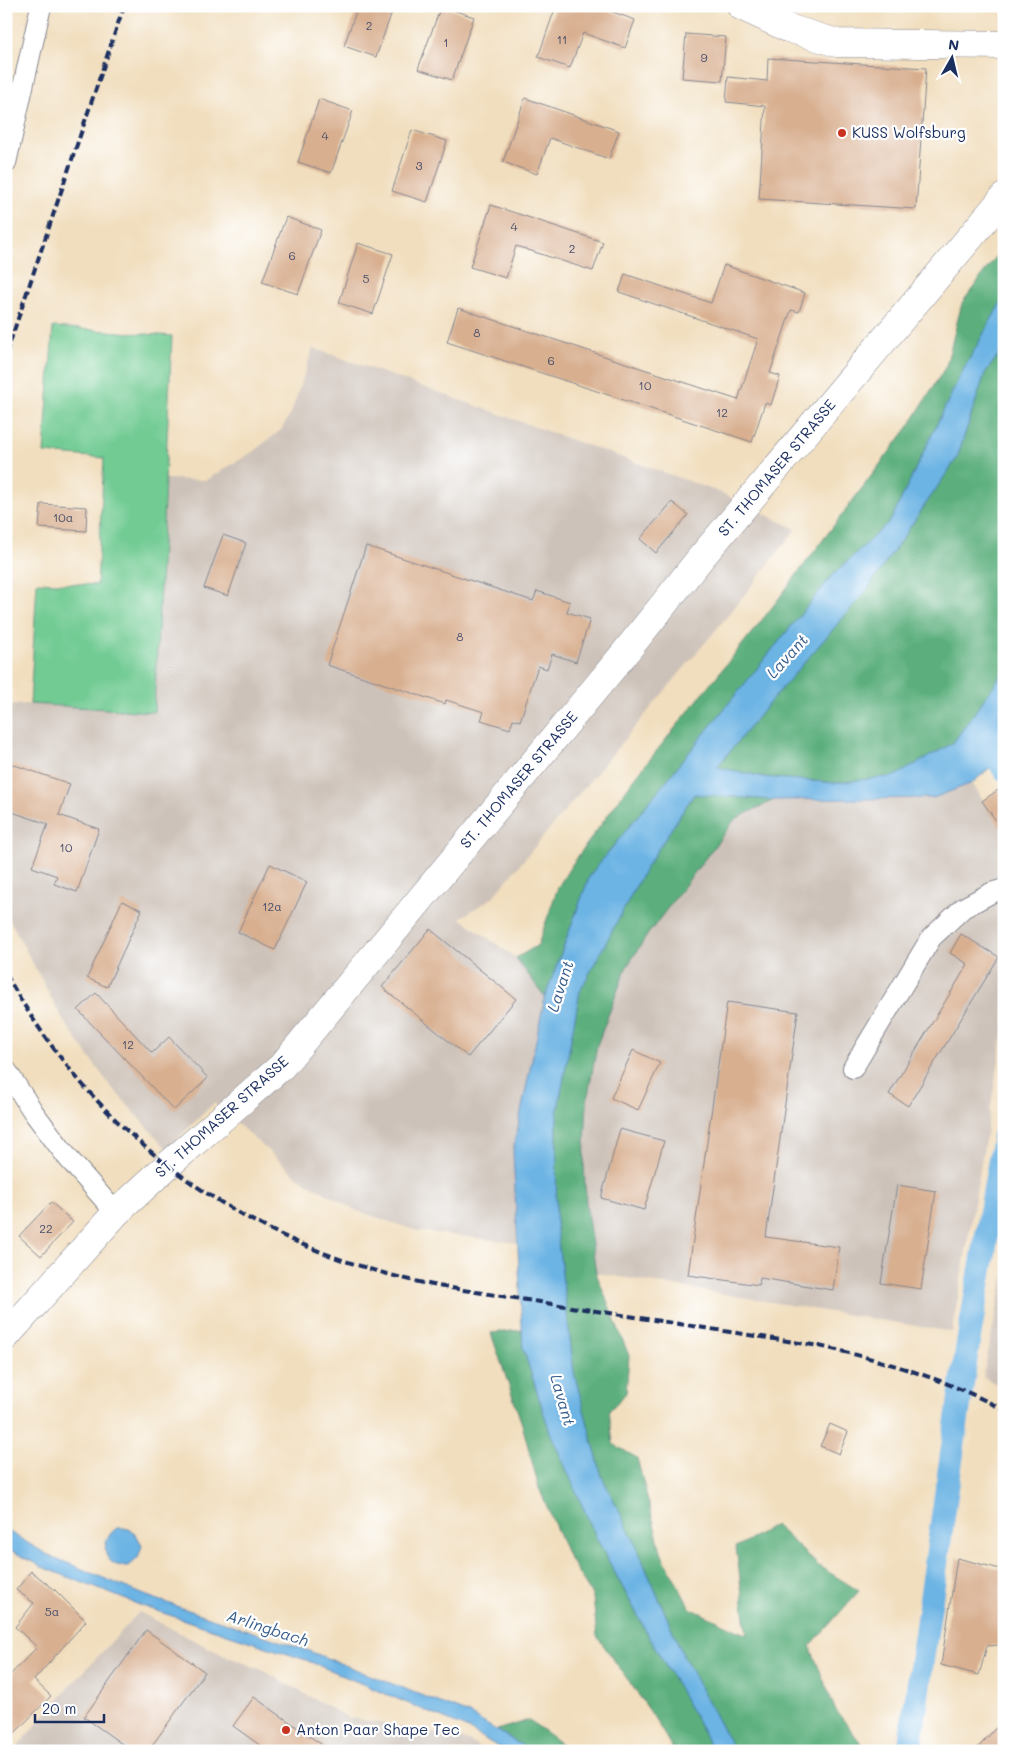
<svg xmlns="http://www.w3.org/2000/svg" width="1010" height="1757" viewBox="0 0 1010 1757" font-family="Mali,sans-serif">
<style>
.industrial{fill:#cdc2b9}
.green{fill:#71cb93;stroke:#467d78}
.forest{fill:#5caf7d;stroke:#3c6f6e}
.water{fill:#6cb4e4;stroke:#4472a1}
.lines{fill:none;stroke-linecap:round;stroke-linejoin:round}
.canal{stroke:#6cb4e4;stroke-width:24}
.building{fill:#d8af8f}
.street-casing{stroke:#86868e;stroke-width:22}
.secondary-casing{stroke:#86868e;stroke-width:29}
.street{stroke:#fff;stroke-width:20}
.secondary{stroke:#fff;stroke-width:28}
.rail{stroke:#1b2f5e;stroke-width:4;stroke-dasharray:8 4;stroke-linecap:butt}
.poi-dot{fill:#c8321e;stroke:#fff;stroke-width:2}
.labels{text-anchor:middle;stroke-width:4.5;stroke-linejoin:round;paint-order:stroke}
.number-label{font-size:12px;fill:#4a4f6a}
.poi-label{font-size:15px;fill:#1b2f5e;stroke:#fff;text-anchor:start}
.street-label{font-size:15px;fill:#1b2f5e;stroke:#fff}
.water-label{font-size:16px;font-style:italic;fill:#375e8d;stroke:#fff}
</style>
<rect width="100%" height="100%" fill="#fff"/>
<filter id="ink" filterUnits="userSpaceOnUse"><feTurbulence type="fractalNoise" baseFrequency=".02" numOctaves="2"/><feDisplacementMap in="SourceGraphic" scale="10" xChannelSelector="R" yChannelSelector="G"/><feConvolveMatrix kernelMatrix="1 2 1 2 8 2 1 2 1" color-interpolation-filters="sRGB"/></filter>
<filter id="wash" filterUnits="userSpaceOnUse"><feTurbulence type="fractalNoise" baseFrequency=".0096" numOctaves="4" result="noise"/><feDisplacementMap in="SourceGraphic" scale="20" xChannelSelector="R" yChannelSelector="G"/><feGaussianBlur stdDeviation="1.12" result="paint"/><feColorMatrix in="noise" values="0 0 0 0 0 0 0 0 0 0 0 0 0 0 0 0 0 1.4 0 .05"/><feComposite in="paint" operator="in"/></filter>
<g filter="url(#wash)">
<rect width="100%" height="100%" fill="#f1debe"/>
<g class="industrial">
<path d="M313 348 719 492 796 529 730 613 492 898 460 918 516 958 545 997 513 1151 517 1243 417 1231 355 1210 299 1178 214 1103 167 1149 108 1083 63 1020 6 913V705L30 704 154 712 166 479 206 480 251 453 281 430 291 413Z"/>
<path d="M972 783 1004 833V1030L952 1332 596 1273 586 1204 584 1165 587 1101 597 1045 626 968 648 934 735 819 774 800 933 798Z"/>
<path d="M1004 1274V1388L983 1377Z"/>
<path d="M139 1612 223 1655 260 1669 347 1717 460 1738 473 1743 483 1751H14L54 1704Z"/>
</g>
<path class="green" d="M53 327 172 336 154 712 30 704 37 582 97 585 104 458 44 453Z"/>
<g class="forest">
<path d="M1004 246V297L960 376 891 520 831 577 590 875 545 997 516 958 538 945 558 887 571 866 634 779 770 610 909 426 946 366 962 303Z"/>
<path d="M1004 348V671L953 743 895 777 835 783 763 777 717 767 770 702 867 590 957 458 985 373Z"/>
<path d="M694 794 774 800 735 819 648 934 626 968 597 1045 587 1101 584 1165 586 1204 596 1273 629 1356 626 1393 609 1411 613 1444 637 1458 662 1555 690 1608 747 1635 736 1547 775 1525 819 1566 859 1591 810 1646 835 1709 860 1742 859 1751H734L683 1655 633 1539 602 1477 574 1373 556 1224 557 1114 580 991 645 869Z"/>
<path d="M522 1330 523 1348 550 1432 597 1539 646 1631 701 1728 712 1751H674L652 1714 597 1636 593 1597 568 1556 539 1488 522 1424 491 1333Z"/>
<path d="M529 1720 571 1751H531L497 1730Z"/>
</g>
<g class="water">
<path d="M1004 297V348L985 373 957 458 867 590 770 702 717 767 763 777 835 783 895 776 953 743 1004 671V751L999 760 972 783 933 798 774 800 694 794 645 869 580 991 557 1114 556 1224 574 1373 602 1477 633 1539 683 1655 734 1751H712L701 1728 646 1631 597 1539 550 1432 523 1348 513 1151 545 997 590 875 831 577 891 520 960 376Z"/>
<path d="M117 1528C133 1527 136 1533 142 1546L138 1558 129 1566C126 1566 120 1566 117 1565 99 1558 104 1536 117 1528Z"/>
<path d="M6 1530 48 1555 147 1596 309 1651 471 1715 531 1751H505L466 1728 306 1660 142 1606 45 1568 6 1548Z"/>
</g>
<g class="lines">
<g class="canal">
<path d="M980 741 999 760 1004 769"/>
<path d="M909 1751 968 1343 1004 1137"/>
</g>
</g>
<g id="blocks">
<g class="building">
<path d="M358 6H394L376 57 344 46Z"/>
<path d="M441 6 474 17 452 80 418 69Z"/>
<path d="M556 6H596L635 20 625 48 583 33 570 68 538 57Z"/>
<path d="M686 34 726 37 722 81 682 78Z"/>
<path d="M768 58 926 68 916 209 759 199 765 106 726 102 728 77 767 81Z"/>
<path d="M525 98 619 131 609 159 550 138 537 174 503 162Z"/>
<path d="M319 99 353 111 331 173 298 162Z"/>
<path d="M412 130 447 141 427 202 392 191Z"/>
<path d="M491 205 603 242 593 271 516 246 506 278 470 267Z"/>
<path d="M286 217 321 230 298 294 262 282Z"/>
<path d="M358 243 393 254 373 314 339 303Z"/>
<path d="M724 265 805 293 799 312 791 310 770 373 780 376 771 405 765 403 752 442 447 342 458 308 738 400 758 339 619 292 625 274 711 303Z"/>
<path d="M672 502 688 515 656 553 640 539Z"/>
<path d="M41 504 87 507 86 531 39 528Z"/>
<path d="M223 535 246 543 228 596 204 588Z"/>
<path d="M366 546 533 601 537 591 570 602 567 612 590 619 576 662 552 654 547 669 538 666 520 721 513 719 510 729 481 720 484 712 446 700 445 704 327 665Z"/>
<path d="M6 762 70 784 59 815 99 829 77 892 54 884 57 876 32 867 48 824 6 810Z"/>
<path d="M1004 786V832L982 801Z"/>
<path d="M270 864 307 882 275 950 238 932Z"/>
<path d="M122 901 142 910 107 987 87 978Z"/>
<path d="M430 929 516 999 468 1057 382 987Z"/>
<path d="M961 934 999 957 908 1106 889 1094 968 964 950 953Z"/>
<path d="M96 993 152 1053 169 1037 208 1078 174 1110 78 1010Z"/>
<path d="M727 1002 798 1012 766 1237 839 1247 833 1290 760 1278 759 1285 688 1275Z"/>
<path d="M633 1050 660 1063 638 1110 611 1098Z"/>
<path d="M620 1129 664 1141 644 1210 601 1198Z"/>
<path d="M897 1185 936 1191 921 1289 881 1283Z"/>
<path d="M51 1202 73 1222 41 1256 19 1236Z"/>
<path d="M830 1424 848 1432 839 1454 820 1446Z"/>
<path d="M957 1558 1004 1570V1633L1000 1645 987 1646 979 1675 941 1665Z"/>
<path d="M31 1571 55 1590 86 1621 34 1680 51 1696 6 1742V1679L37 1647 15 1627 34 1603 16 1590Z"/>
<path d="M146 1630 205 1672 148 1751H132L84 1717Z"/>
<path d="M254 1697 281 1716 331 1751H268L233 1726Z"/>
<path d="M1004 1719V1751H975Z"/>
</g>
</g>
</g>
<g filter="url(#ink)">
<use href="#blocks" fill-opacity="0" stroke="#86868e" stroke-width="1"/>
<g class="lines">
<g class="street-casing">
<g id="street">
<path d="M6 163 41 6"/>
<path d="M853 1068 931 938 963 908 991 893 1004 889"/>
<path d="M6 1070 34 1113 68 1158 116 1213"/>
</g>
</g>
<g class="secondary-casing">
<g id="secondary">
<path d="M741 6 788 28 837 43 1004 45"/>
<path d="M6 1336 116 1213 167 1166 282 1066 624 654 699 560 1004 197"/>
</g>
</g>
<use href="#street" class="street"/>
<use href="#secondary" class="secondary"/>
<g class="rail">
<path d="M6 354 124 6"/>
<path d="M6 974C99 1143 251 1249 438 1286L819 1346C883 1360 946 1379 1004 1410"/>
</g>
</g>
</g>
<g class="poi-dot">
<circle cx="842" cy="133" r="5"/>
<circle cx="286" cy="1730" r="5"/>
</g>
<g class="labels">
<g class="number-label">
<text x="369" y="30">2</text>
<text x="562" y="44">11</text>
<text x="446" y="47">1</text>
<text x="704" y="62">9</text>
<text x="325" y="140">4</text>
<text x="419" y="170">3</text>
<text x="514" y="231">4</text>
<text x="572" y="253">2</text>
<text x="292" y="260">6</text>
<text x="366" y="283">5</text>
<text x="477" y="337">8</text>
<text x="551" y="365">6</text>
<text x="645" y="390">10</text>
<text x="722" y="417">12</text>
<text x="63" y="522">10a</text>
<text x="460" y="641">8</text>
<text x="66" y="852">10</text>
<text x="272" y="911">12a</text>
<text x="128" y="1049">12</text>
<text x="46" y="1233">22</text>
<text x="52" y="1616">5a</text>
</g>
<g class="poi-label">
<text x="852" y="138">KUSS Wolfsburg</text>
<text x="296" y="1735">Anton Paar Shape Tec</text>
</g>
<g class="street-label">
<text transform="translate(777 468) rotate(-50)" y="5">ST. THOMASER STRASSE</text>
<text transform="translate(519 780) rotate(-50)" y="5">ST. THOMASER STRASSE</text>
<text transform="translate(222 1117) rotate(-42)" y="5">ST. THOMASER STRASSE</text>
</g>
<g class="water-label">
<text transform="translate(787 656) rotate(-48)" y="6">Lavant</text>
<text transform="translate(560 986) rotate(-72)" y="6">Lavant</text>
<text transform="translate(563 1400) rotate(74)" y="6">Lavant</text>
<text transform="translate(268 1628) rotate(18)" y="6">Arlingbach</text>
</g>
</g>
<rect width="1010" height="1757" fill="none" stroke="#fff" stroke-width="25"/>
<g transform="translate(952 58) rotate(8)" stroke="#ffffff" stroke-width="4" paint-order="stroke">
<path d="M0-4L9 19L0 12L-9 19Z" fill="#1b2f5e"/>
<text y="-8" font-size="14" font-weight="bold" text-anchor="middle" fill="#1b2f5e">N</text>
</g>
<path d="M35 1714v8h69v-8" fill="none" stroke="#1b2f5e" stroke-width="2.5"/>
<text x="42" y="1714" font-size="15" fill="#1b2f5e" stroke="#ffffff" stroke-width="4" paint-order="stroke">20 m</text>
</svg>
